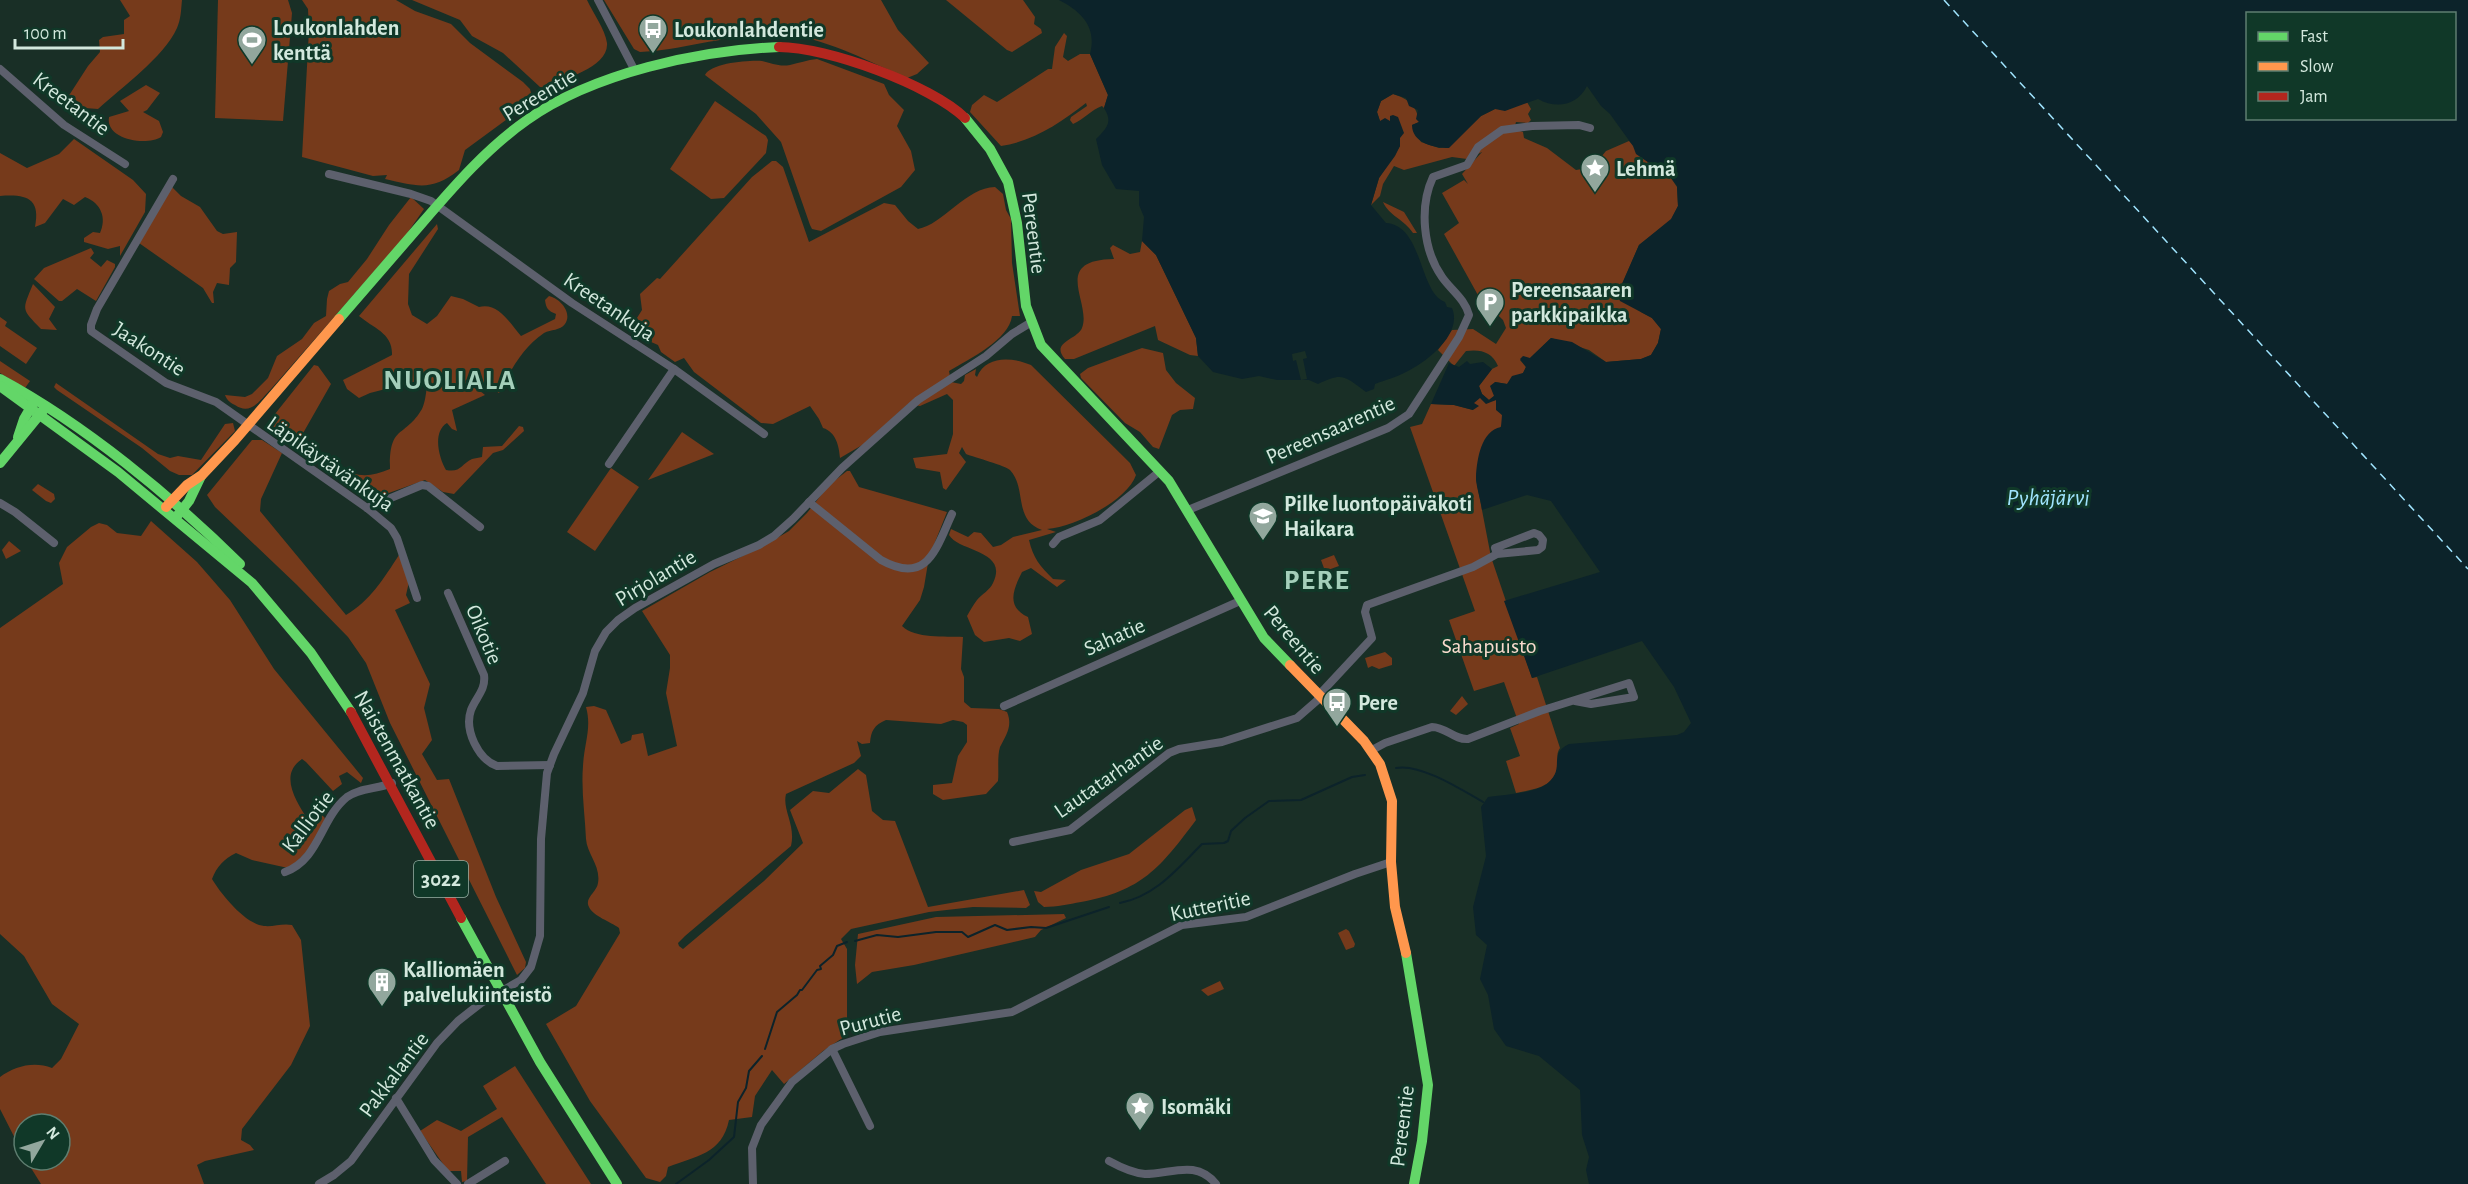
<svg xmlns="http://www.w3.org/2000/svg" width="2468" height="1184" viewBox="0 0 2468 1184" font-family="'Alegreya Sans',sans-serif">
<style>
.green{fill:#763a1b}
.water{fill:#0c232a;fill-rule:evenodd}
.pier{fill:#192f26}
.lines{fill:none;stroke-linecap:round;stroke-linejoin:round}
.stream{stroke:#0c232a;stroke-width:2}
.ferry{stroke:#a0e4fe;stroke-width:1.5;stroke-dasharray:8 6;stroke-linecap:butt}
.street{stroke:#5d606d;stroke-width:8}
.fast{stroke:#63d668;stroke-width:10}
.slow{stroke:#ff974d;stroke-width:10}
.jam{stroke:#b3261e;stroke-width:10}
.labels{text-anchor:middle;stroke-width:6;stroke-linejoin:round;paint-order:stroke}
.shield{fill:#103828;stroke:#98b3a7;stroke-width:1.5}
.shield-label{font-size:21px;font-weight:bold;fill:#d3e8dd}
.poi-label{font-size:22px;font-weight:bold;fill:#d3e8dd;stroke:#103828;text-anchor:start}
.street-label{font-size:22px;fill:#d3e8dd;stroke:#103828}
.park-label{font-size:22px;fill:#f9dbce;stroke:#103828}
.water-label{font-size:24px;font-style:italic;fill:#a0e4fe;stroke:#103828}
.district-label{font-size:28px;font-weight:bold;letter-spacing:1.5px;fill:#a4cfba;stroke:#103828}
</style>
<rect width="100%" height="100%" fill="#192f26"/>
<g class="green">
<path d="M120 0H182C181 10 181 19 177 28 164 57 121 88 98 109L85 108 74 115 60 103 68 97 88 66 100 52 99 40 103 37 124 34V20L130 16Z"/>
<path d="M218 0H288L292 13 283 121 215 118Z"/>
<path d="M302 0H396L415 11 451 24 470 43 523 82 530 89 532 97 529 103 465 150 459 170C431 192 417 186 385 179L387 175 373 176 302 157 309 30 308 9Z"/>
<path d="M412 0H587C593 13 605 29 607 43 609 68 563 78 546 88L540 87 503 53 472 36 460 20Z"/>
<path d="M604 0H881L898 30 929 63 917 74 907 78C870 62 831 41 791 35 747 29 686 50 640 52L634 49Z"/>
<path d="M946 0H1023L1035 17 1034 24 1041 29 1042 33 1012 52 1007 50Z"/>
<path d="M1064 33 1067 36 1063 57 1068 61 1080 54H1090L1108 95 1104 108 1102 106C1091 110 1084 119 1073 124L1070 120 1071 117 1087 106 1086 103C1060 123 1034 141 1001 146L970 112 972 105 984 95 997 102 1048 69H1052L1055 47Z"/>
<path d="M817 59 884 84 889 95 904 110 897 126 911 151 915 170 901 187 821 231 812 229 810 225 781 142 756 114 705 75C711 63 749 60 762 61 772 63 779 67 790 65 799 63 807 60 817 59Z"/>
<path d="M146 85 160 93 147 110 143 112 159 121 163 132 161 137C147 146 105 140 109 117L129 111 120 101Z"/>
<path d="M1393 94C1409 99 1417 106 1419 122L1412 125 1421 142 1439 148 1449 147 1481 116 1495 109 1527 102 1531 109 1528 114 1531 120 1528 123 1516 122 1514 129 1523 132 1524 138 1547 148 1576 170 1606 165 1601 157 1606 151 1629 141 1655 167 1671 178 1677 187 1678 206 1671 220 1639 245 1622 284 1641 312 1652 318 1661 329 1658 343 1651 355 1641 359 1606 362 1589 350 1551 338 1530 358 1520 360 1526 367 1523 373 1507 384 1495 382 1494 396 1489 400 1482 394 1479 386 1492 369 1498 366C1492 352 1481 349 1466 351L1454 366 1438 350 1452 330 1473 329 1496 344 1506 328 1503 320 1479 297 1444 234 1459 223 1442 193 1464 180 1468 184 1462 174 1482 152 1467 159 1452 157 1404 170 1394 166 1383 184 1380 196 1371 205 1379 178 1400 146V138L1391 121H1380L1377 112 1381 101Z"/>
<path d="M715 101 766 136 768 140 766 153 724 198 711 199 670 169Z"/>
<path d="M74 139 133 180 146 194 145 212 120 256V246L108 249 84 242V238L93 232 100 233C107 218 101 203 85 197L74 205 63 199 45 223 35 227C41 198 26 194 0 196V153L27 168 59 154Z"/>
<path d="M772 161H776L783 167 809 242 884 203 895 205 908 221 918 229C942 225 967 187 995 187L1003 194 1006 210 1011 219 1012 263 1020 316H1012C1009 340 969 359 949 371L951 382 961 384 964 381 965 375 976 369 975 375 977 377C986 355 1012 357 1031 365L1130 463 1136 475C1127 501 1074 527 1047 529L1056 532 1029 540C1033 558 1040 566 1053 579L1066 580 1057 587 1031 568 1022 572C1013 590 1006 607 1028 617L1032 634 1020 641 1009 638 984 642 975 635 967 616C970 611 973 605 977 600 982 594 990 590 993 583 1009 550 959 552 949 535L951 529 968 537 974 532 981 533 993 547 1001 545 1013 537 1042 530C1013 520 1027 488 1010 470 1006 466 974 457 966 454L962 447 959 453 966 462 946 490 943 488 940 472 916 468 913 458 947 454 953 434V400L947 394 920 406 908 404 864 444 840 458C839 446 836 432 823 428L819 419 810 406 773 424 761 423 694 372 684 358 675 362 661 352 658 345 635 335 630 329 642 310 640 294 657 278 660 279 752 177Z"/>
<path d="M171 186 181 196 200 207 217 231 223 234 237 232 236 262 230 268 229 285 217 283 213 292 214 303H212L203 288 139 243Z"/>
<path d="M411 197 424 209 406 235 271 389C260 400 251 416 235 405 229 402 227 400 225 395L245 397 252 394 268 378 277 356 302 339 314 323 326 316 327 299 329 291 340 284 348 282 367 259 389 225Z"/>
<path d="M1383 202 1404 212 1417 233H1413C1404 219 1389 216 1383 202Z"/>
<path d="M437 224 438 229 409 274 408 304 412 315 427 324 437 316 451 296 463 299 479 307C498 302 510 323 521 336L555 319 556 314C548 311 546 308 545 300L549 296C559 298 573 312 565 324 560 331 551 329 544 333 523 347 510 371 499 393L481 381 469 378 465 381C471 388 479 389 485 395L452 410 457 431 452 429 447 423C432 432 439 458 446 470 461 473 461 464 472 459 475 458 479 458 482 457L483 447 502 446 519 426 523 427 524 431 503 450 493 453 454 494 443 492 425 480 372 499 337 476 333 470 339 467C357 478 371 477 390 469 389 424 404 439 422 409 425 403 426 393 427 386L421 380 370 393 359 398 347 389 343 380 392 355C393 333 373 328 359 316Z"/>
<path d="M1142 241 1156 255 1196 338 1198 356 1190 355 1158 340 1155 326 1074 359H1065C1050 342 1077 340 1082 328 1092 303 1050 260 1114 259L1110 248 1113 245 1130 254 1140 252Z"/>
<path d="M91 248 94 253 90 258 101 267 107 260 115 264V267L96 301 77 289 62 301H59L34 279 44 268Z"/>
<path d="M33 284 55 307 49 319 57 330 41 329C21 308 22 311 33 284Z"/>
<path d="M0 317 7 322 5 326 37 348 26 364 0 346Z"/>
<path d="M1142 348 1163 353 1166 370 1176 383 1195 398 1193 409 1180 410 1172 415 1159 449 1153 447 1140 432 1125 423 1081 378 1080 374 1088 368Z"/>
<path d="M0 361 30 381 25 388 0 373Z"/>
<path d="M314 365 318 366 331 384 302 435 304 451 274 429 271 419Z"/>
<path d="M56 383 158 454 170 458 178 456 201 460 225 424 233 423 235 431 192 475H179L170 471 142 448 57 390 54 387Z"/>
<path d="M1480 397 1485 402 1496 400 1502 415V424L1476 479 1491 557 1532 678 1537 677 1560 748C1556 754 1558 756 1558 763 1557 787 1535 789 1516 793L1506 761 1520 756 1510 728 1519 724 1504 682 1474 691 1449 620 1475 611 1410 427 1422 424 1431 404 1454 405 1473 410V403Z"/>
<path d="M682 432 714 454 648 480Z"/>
<path d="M252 440H262L282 453 261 499 260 511 346 615C370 601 384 578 399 555L409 582 406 595 410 603 395 610 430 684 424 708 432 740 422 754 437 780 449 779 496 897 526 962 525 968 517 975 390 723 366 663 348 637 297 585 215 507 207 495Z"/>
<path d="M611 468 639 487 595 551 567 532Z"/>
<path d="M847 471H850L859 487 947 512 929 557 924 587 920 600 902 626C915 639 945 636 963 637L961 669 964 677V702L971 708 999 709 1007 712C1013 726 1006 735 1000 747 997 756 999 772 998 781L986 794 943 800 933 794V785L952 783 958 756 967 742V725L963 722 953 720 941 724 886 720C874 725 871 731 870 743L862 744 857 741 861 756 854 763 786 794C782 810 796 825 791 846L685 936 678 943 679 946 683 949 764 881 803 843 790 810 813 791 829 793 858 769 866 775 872 811 883 820 895 821 928 907 1024 890 1030 905 1026 908 973 907 929 912 851 929 841 939 847 949V1035L823 1051 784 1084 772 1070 755 1096 752 1117 729 1120C722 1154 696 1156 668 1167L666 1176 660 1182 646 1178 590 1101 546 1024 576 1006 620 933 619 928C611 922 593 916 589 907 584 898 597 892 598 883 601 866 587 854 586 839 585 815 581 790 583 766 584 744 592 728 586 707L594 706 606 710 621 744 631 740 632 735 643 733 648 756 677 746 666 693 670 668V655L642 611 710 572 765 545 789 531 807 513 829 485Z"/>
<path d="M38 484 54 494 55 499 51 503 46 501 32 490Z"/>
<path d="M151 521 197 562 230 600 274 669 363 778 361 783 347 772 339 776 342 784 333 791 306 762 302 759C278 775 297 802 308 820L314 822 322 815 325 818C320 837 305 857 288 868L252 860 236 853C224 859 217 866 212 879 221 894 245 924 264 926 274 927 282 923 292 925L301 940 310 1026 291 1065 242 1129 241 1140 250 1145 254 1150 205 1161 197 1165 204 1184H41L26 1160H60V1124H24V1156L0 1109V1077C15 1066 34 1061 52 1068L61 1059 79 1024 52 1004 24 956 0 934V628L63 584 59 563 67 547 91 527 99 523 107 525 117 533 141 536Z"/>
<path d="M9 541 21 551 6 559 2 550Z"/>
<path d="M1334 555 1339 566 1325 571 1321 560Z"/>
<path d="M1385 652 1392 658V665L1379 669 1372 666 1368 668 1365 658Z"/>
<path d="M1462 696 1468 704 1456 715 1450 711Z"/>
<path d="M1192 807 1196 820C1160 868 1142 891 1081 902 1069 904 1057 907 1044 907L1038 902 1034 891 1041 892 1081 870 1129 854 1185 810Z"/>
<path d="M1064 914 1066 918 1041 930 1035 937 914 965 872 972 857 984 855 965 858 934 936 917Z"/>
<path d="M1346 929 1349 931 1355 944 1354 947 1346 950 1338 933Z"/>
<path d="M1220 981 1224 989 1208 996 1201 990Z"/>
<path d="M515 1066 591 1184H546L502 1117 468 1137 467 1181 462 1182 461 1171H448L420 1131 437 1120 461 1131 497 1109 483 1086Z"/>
</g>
<path class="water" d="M1059 0H2468V1184H1589L1586 1170 1589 1157 1582 1135 1580 1090 1539 1056 1506 1046 1494 1029 1488 995 1480 979 1487 945 1476 935 1473 907 1486 856 1481 807 1488 797C1503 795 1537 793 1548 783 1566 767 1547 755 1569 744L1677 735 1684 732 1691 723 1674 687 1642 641 1532 678 1504 601 1600 572 1551 501 1527 495 1482 510C1481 500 1476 487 1476 477 1477 459 1481 431 1501 427L1502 415 1496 410V400L1486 404 1480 398 1474 403 1479 406 1473 410 1454 405 1431 404 1449 363 1459 367 1467 361 1470 364 1483 362 1492 369 1479 386 1482 394 1489 400 1494 396 1490 386 1495 382 1507 384 1512 376 1523 373 1526 367 1520 359 1523 356 1530 358 1551 338 1572 342 1606 362 1641 359 1651 355 1658 343 1661 329 1652 318 1620 301 1616 291 1622 284 1639 245 1671 219 1678 206 1677 186 1671 178 1636 154 1633 146 1610 114 1601 106 1587 86C1577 106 1556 109 1538 99L1505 111 1495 109 1481 116 1449 148C1434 148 1412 143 1412 125L1419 122 1416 119 1418 110 1409 106 1406 98 1393 94 1381 101 1377 112 1380 121 1385 118 1390 121V116L1393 115 1398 117 1404 133 1400 138V146L1395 156 1379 178 1371 205 1386 223C1423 225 1419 293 1445 302L1447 307 1452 308C1463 334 1427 362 1406 372 1397 377 1385 380 1375 384L1374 389 1366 392C1344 376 1343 372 1318 384L1309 380H1277L1259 376 1242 379 1213 372 1198 356 1196 338 1156 255 1142 241 1144 217 1139 205V191L1116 189 1102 165 1096 139C1107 128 1113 122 1104 108L1108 95 1090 54C1097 27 1082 12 1059 0ZM2248 14H2454V118H2248Z"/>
<path class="pier" d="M1305 351 1307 358 1303 359 1307 379 1301 380 1296 360 1293 361 1292 354Z"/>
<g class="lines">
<g class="stream">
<path d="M1396 768C1420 763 1462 790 1483 802"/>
<path d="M1120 903C1156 896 1178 868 1202 844L1224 843 1228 841 1231 831 1245 818 1269 801 1301 800 1352 777 1365 775"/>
<path d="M855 941 877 935 898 937 936 932H962L968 937 995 925 1007 930 1031 927 1046 928 1109 907"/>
<path d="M765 1049 777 1012 797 995 800 990H802L817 970 821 969 820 966 833 955 837 946 847 942"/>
<path d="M676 1184 709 1160 734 1137 738 1102 746 1088 749 1071 762 1056"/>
</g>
<path class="ferry" d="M1944 0 2468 569"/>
<g class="street">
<path d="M598 0 634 69"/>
<path d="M0 69 64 125 125 164"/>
<path d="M329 174 411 194 431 201 572 303 674 369 764 434"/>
<path d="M173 179 97 309 91 325V331L166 383 216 402 367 508 391 528 397 538 417 598"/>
<path d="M609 464 674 369"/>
<path d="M809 502 881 560C928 586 936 548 952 514"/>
<path d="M0 503 15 512 54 543"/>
<path d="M367 508 422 485 428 486 480 527"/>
<path d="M1188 510 1388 428 1409 414 1459 337 1469 315C1465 299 1451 290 1442 277 1423 250 1419 207 1433 177L1467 165 1478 147 1502 130 1532 126 1579 125 1590 128"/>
<path d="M1053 544 1059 537 1100 520 1160 471"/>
<path d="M448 593 484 675C486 690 476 697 471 710 464 730 478 759 497 766L550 765"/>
<path d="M1318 696 1372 638 1365 612 1367 605 1473 567 1497 554 1538 550 1542 547 1543 540 1539 535 1534 533 1495 548 1497 554"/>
<path d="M1004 706 1240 601"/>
<path d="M1372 750 1385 743 1432 727C1446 727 1454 740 1468 739L1540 711 1629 683 1634 697 1591 704 1575 701"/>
<path d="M1013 842 1070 830 1169 753 1179 749 1222 742 1297 718 1320 698"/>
<path d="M285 872C320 859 320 819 347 797 359 788 378 789 392 783"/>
<path d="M832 1049 870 1126"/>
<path d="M396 1098 434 1160 457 1184"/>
<path d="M1109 1161C1120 1167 1132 1173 1145 1174 1171 1174 1196 1159 1216 1184"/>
<path d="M319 1184 334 1175 351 1161 437 1043 458 1021 481 1003 521 980 531 967 540 936 541 839 547 773 554 754 583 693 595 651 606 632 618 620 635 608 714 564 759 545 774 536 793 519 842 468 918 400 986 356 1012 334 1030 323"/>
<path d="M468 1184 505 1161"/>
<path d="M753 1184 752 1148 761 1125 792 1082 832 1049 843 1044 880 1032 1012 1012 1182 925 1246 917 1355 874 1391 862"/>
</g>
<g class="fast">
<path d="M965 118 990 149 1008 182 1017 223 1026 306 1041 345 1169 481 1264 638 1290 665"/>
<path d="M339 319C367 287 395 254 423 222 455 185 487 148 527 120 593 73 700 50 779 47"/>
<path d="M0 379C85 425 171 496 240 564"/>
<path d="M0 386 118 472 252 583 311 653 351 712"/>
<path d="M18 437 24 419 34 402"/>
<path d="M0 463 45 408"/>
<path d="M177 516 189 501 201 476"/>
<path d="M461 918 540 1062 617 1184"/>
<path d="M1406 953 1428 1085 1422 1141 1414 1184"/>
</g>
<g class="slow">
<path d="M166 507 187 485 202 475 235 440 339 319"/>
<path d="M1290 665 1364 741 1380 764 1392 801 1391 862 1395 907 1406 953"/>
</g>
<g class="jam">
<path d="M779 47C827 47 931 85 965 118"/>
<path d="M351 712 461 918"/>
</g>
</g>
<defs>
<g id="bus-pin" transform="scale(1.5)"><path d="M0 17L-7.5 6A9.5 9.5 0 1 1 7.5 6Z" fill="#92a79d" stroke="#103828"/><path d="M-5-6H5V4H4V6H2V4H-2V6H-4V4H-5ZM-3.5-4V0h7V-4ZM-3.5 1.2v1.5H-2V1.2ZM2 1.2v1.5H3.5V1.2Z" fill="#fff"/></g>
<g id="stadium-pin" transform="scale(1.5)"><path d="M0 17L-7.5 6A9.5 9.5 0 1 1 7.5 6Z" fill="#92a79d" stroke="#103828"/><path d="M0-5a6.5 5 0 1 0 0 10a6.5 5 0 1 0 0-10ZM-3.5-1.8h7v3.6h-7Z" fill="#fff"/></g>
<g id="sight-pin" transform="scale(1.5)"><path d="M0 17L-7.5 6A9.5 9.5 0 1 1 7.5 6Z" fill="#92a79d" stroke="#103828"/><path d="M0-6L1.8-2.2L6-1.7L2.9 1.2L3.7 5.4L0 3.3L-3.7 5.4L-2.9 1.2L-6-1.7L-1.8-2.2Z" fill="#fff"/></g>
<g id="parking-pin" transform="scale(1.5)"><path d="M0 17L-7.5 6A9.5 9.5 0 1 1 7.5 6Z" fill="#92a79d" stroke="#103828"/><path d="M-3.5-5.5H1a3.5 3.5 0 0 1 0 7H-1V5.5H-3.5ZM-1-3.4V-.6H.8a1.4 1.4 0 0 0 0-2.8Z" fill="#fff"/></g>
<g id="school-pin" transform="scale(1.5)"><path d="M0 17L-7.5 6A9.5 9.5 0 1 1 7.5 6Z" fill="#92a79d" stroke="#103828"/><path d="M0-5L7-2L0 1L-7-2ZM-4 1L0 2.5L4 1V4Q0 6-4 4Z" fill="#fff"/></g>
<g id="building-pin" transform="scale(1.5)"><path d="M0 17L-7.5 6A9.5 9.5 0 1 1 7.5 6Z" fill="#92a79d" stroke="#103828"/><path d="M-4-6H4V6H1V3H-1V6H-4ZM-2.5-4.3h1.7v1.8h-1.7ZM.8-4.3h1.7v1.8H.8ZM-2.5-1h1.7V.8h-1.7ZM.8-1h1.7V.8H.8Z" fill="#fff"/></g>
</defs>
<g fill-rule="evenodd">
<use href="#bus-pin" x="653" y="29"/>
<use href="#stadium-pin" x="252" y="40"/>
<use href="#sight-pin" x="1595" y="168"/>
<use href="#parking-pin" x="1490" y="302"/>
<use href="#school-pin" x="1263" y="516"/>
<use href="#bus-pin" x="1337" y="702"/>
<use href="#building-pin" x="382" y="982"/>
<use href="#sight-pin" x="1140" y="1106"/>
</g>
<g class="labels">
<rect class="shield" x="414" y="861" width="54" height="36" rx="4.5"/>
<g class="shield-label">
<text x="441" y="886">3022</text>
</g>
<g class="poi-label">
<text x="273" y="35">Loukonlahden<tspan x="273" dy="25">kenttä</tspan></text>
<text x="674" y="37">Loukonlahdentie</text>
<text x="1616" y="176">Lehmä</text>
<text x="1511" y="297">Pereensaaren<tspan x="1511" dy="25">parkkipaikka</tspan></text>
<text x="1284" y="511">Pilke luontopäiväkoti<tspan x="1284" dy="25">Haikara</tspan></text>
<text x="1358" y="710">Pere</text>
<text x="403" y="977">Kalliomäen<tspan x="403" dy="25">palvelukiinteistö</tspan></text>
<text x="1161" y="1114">Isomäki</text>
</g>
<g class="street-label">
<text transform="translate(539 94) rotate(-31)" y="8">Pereentie</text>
<text transform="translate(72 103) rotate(37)" y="8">Kreetantie</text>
<text transform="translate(1035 233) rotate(83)" y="8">Pereentie</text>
<text transform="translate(610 306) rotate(34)" y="8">Kreetankuja</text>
<text transform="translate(150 348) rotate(33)" y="8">Jaakontie</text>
<text transform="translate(1330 429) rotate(-24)" y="8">Pereensaarentie</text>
<text transform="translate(331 463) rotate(35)" y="8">Läpikäytävänkuja</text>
<text transform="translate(655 577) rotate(-31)" y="8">Pirjolantie</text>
<text transform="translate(485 634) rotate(67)" y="8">Oikotie</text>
<text transform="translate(1114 636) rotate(-24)" y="8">Sahatie</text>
<text transform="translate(1295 639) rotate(50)" y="8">Pereentie</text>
<text transform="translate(398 759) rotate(61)" y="8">Naistenmatkantie</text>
<text transform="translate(1108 776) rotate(-35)" y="8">Lautatarhantie</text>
<text transform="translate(307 821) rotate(-53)" y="8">Kalliotie</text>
<text transform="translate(1210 905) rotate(-12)" y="8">Kutteritie</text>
<text transform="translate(870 1020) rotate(-15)" y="8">Purutie</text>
<text transform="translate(393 1074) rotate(-53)" y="8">Pakkalantie</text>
<text transform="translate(1401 1126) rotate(-83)" y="8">Pereentie</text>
</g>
<g class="park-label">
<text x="1489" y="653">Sahapuisto</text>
</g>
<g class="water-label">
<text x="2048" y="505">Pyhäjärvi</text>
</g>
<g class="district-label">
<text x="450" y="389">NUOLIALA</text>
<text x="1317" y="589">PERE</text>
</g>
</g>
<rect x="2246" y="12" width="210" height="108" fill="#103828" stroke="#5e7e70" stroke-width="1.5"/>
<rect x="2258" y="32" width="30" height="9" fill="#63d668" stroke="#5e7e70" stroke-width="1.5"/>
<text x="2300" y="42" font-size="18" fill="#d3e8dd">Fast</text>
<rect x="2258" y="62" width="30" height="9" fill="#ff974d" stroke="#5e7e70" stroke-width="1.5"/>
<text x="2300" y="72" font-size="18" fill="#d3e8dd">Slow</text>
<rect x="2258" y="92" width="30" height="9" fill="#b3261e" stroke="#5e7e70" stroke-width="1.5"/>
<text x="2300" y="102" font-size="18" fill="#d3e8dd">Jam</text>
<g transform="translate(42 1142) rotate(51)"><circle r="28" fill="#103828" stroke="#5e7e70" stroke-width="1.5"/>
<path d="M0-4.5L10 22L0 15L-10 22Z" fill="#92a79d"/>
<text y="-9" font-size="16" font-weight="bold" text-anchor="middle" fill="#d3e8dd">N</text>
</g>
<path d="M15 39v9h108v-9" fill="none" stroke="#d3e8dd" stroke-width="3"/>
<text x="24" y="39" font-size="18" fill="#d3e8dd" stroke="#103828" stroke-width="4.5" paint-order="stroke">100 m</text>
</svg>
